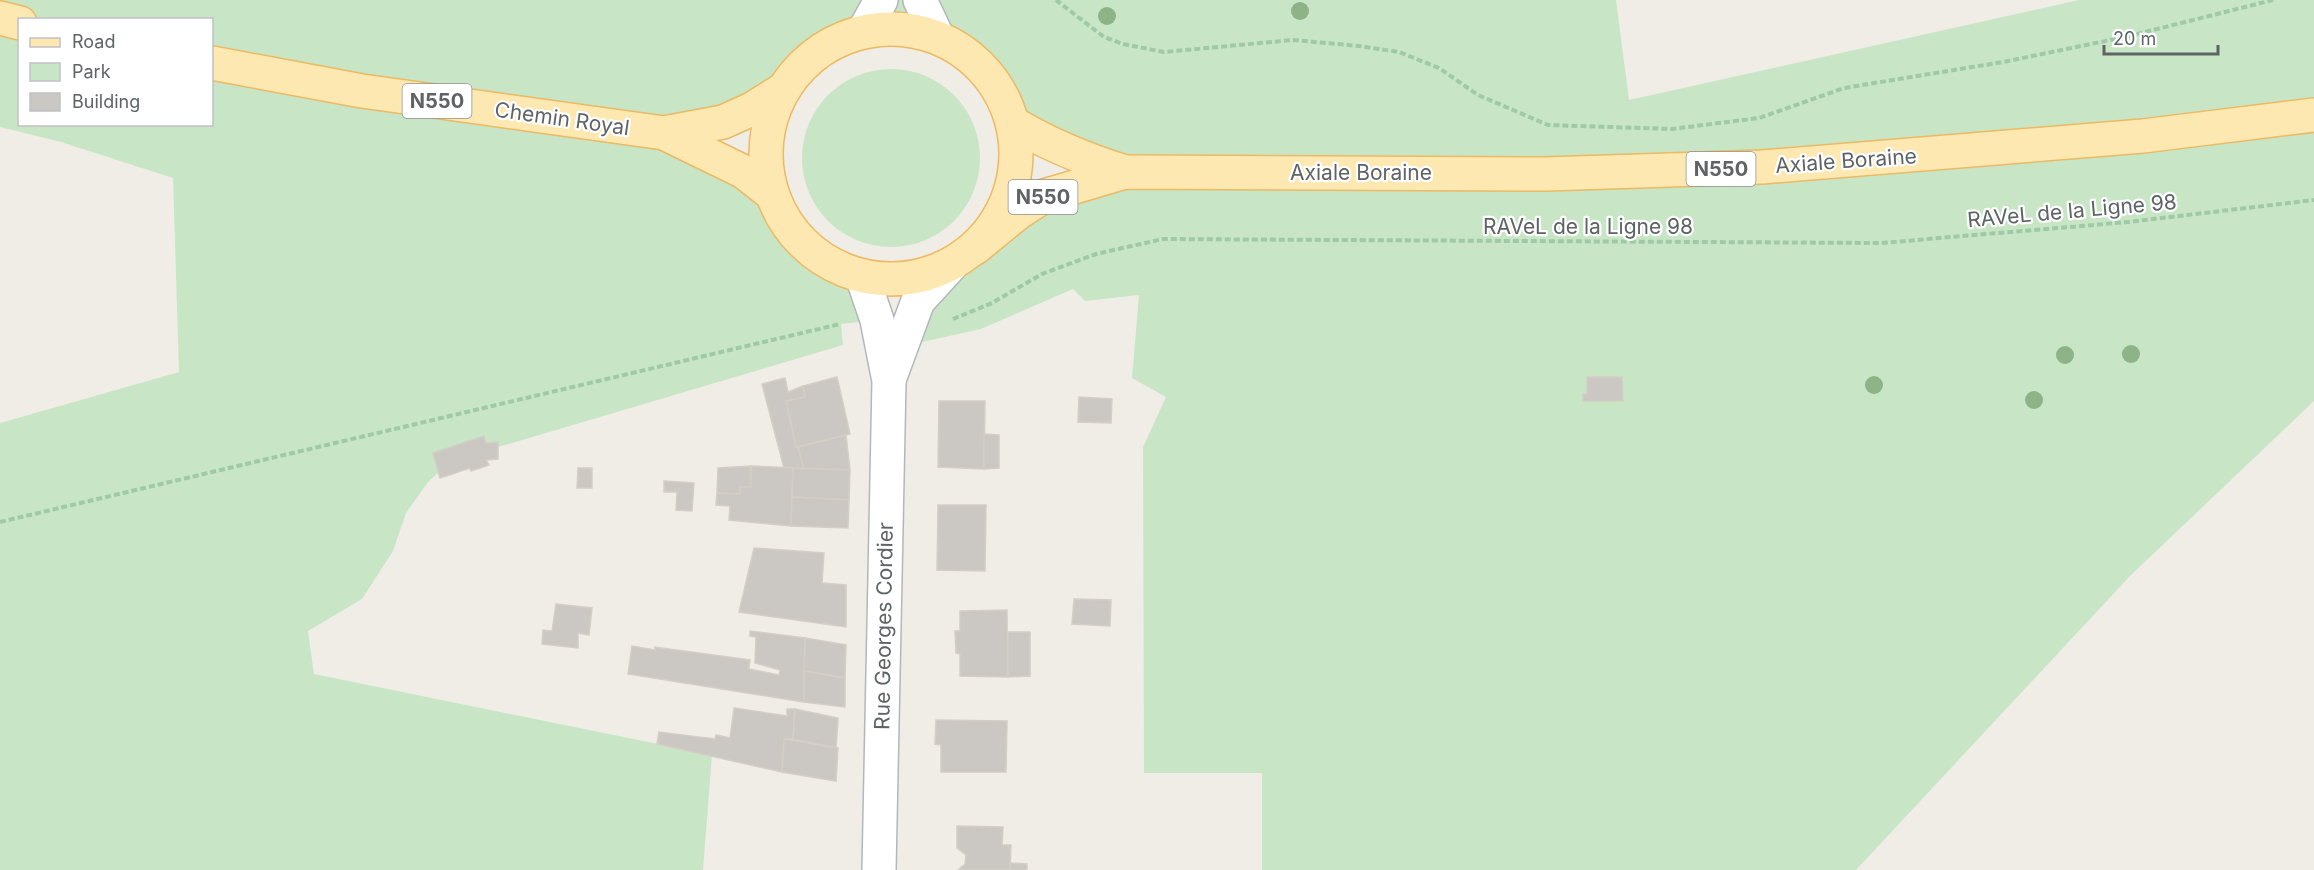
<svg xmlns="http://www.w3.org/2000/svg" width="2314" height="870" viewBox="0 0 2314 870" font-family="Inter,sans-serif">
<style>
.green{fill:#c8e6c5;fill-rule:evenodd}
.building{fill:#cbc8c3;stroke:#d4cec5;stroke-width:1.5}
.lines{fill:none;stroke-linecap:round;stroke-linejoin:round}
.street-casing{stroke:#b4b7bb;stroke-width:36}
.secondary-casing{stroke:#b3b7bb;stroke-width:36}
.primary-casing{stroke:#ecb964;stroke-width:36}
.path{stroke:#9fc9a7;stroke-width:4;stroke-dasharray:6 3;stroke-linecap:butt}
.street{stroke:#fff;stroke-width:33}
.secondary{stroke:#fff;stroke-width:33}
.primary{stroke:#fce8b0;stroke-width:33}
.tree{fill:#8db387}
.labels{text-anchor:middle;stroke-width:4.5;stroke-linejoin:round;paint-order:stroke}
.shield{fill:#fff;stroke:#8e9294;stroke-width:1.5}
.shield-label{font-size:20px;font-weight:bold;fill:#5e6366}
.street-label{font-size:21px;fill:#5e6366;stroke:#fff}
</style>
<rect width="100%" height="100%" fill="#f0ede7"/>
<g class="green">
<path d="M0 0H1616L1629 100 2079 0H2314V401L2130 576 1856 870H1262V773H1144L1143 447 1166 397 1132 378 1139 295 1085 301 1073 289 981 329 900 347 951 265 1123 172 1013 123 997 86 971 57 937 36 899 29 864 31 832 43 805 63 784 89 666 132 772 194 786 222 806 246 832 265 862 276 877 320 841 324 843 345 451 461 428 482 406 513 393 551 362 599 308 631 314 674 712 755 703 870H0V423L179 372 173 178 61 142 0 127ZM20 20H212V124H20Z"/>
<circle cx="891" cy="158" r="89"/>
</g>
<g class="building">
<path d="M837 377 850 434 796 447 786 401 805 397 803 386Z"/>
<path d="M1587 377H1622L1623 401H1583V394H1587Z"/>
<path d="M785 378 788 392 803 386 805 397 786 401 796 447H798L804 469 784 468 762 384Z"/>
<path d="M1079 397 1112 399 1111 423 1078 422Z"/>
<path d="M939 401H985L984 469 938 467Z"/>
<path d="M984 434 999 435V468L984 469Z"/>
<path d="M846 435 850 470 804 469 798 447Z"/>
<path d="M484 436 486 443 498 442V459L486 460 489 465 471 471 470 468 440 478 433 453Z"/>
<path d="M751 466V487H740V494L717 493 718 468Z"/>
<path d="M751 466 793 468 791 526 729 520 730 506 716 505 717 493 740 494V487H751Z"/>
<path d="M578 468H592V488H577Z"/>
<path d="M793 468 850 470 849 500 792 497Z"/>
<path d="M664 481 694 483 692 511 676 510 677 492H664Z"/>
<path d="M792 497 849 500 848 528 791 526Z"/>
<path d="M938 505H986L985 571 937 570Z"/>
<path d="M754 548 824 553 822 583 846 585V627L739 612Z"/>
<path d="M1074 599 1111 600 1110 626 1072 624Z"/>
<path d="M556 604 592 608 589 635 578 633V648L542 644 543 630 552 631Z"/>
<path d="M1007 610 1008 677 960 676V654L956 653 955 631H960V611Z"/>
<path d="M750 631 805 638 804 702 628 674 632 646 655 650V647L750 660 749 669 779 675 780 670 755 663 756 637 750 636Z"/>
<path d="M1008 632H1030V676L1008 677Z"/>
<path d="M805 638 846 645 845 678 804 671Z"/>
<path d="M804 671 845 678V707L804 702Z"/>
<path d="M734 708 787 716V709H795L793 739H784L782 772 657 744 659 732 715 739 716 735 730 738Z"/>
<path d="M795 709 838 718 836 748 793 739Z"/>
<path d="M936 720 1007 721 1006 772H941V745L935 744Z"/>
<path d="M784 739 838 748 836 781 782 772Z"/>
<path d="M957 826 1003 827 1002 845H1011L1010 870H958L965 864 966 855 957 848Z"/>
<path d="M1010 863 1027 864V870H1010Z"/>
</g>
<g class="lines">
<g class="street-casing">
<g id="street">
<path d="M920 0 937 36"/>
<path d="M864 31 881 0"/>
</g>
</g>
<g class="secondary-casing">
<g id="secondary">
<path d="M862 276 877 320 889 381 879 870"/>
<path d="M890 377 918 301 951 265"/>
</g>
</g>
<g class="primary-casing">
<g id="primary">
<path d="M0 18 20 23"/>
<circle cx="891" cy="154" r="125"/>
<path d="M212 63 362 91 664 133 723 122 752 109 784 89"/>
<path d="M1013 123C1049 145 1084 159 1125 172"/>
<path d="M664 133 744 172 772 194"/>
<path d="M975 248 1019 212 1044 196 1125 172 1546 174 1762 167 2143 136 2314 115"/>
</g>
</g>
<g class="path">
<path d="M1056 0 1104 37 1123 44 1164 52 1293 40 1359 46 1399 52 1439 68 1478 95 1548 125 1672 129 1759 118 1844 88 2003 62 2125 37 2273 0"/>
<path d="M953 319 992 303 1042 274 1096 254 1163 239 1881 243 2128 222 2314 200"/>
<path d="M0 522 840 324"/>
</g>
<use href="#street" class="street"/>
<use href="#secondary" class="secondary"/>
<use href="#primary" class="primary"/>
</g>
<g class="tree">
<circle cx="1300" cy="11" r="9"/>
<circle cx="1107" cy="16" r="9"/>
<circle cx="2131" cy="354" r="9"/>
<circle cx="2065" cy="355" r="9"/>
<circle cx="1874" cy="385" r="9"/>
<circle cx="2034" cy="400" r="9"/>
</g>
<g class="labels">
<g class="shield">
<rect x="402.5" y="84" width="69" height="34" rx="4.5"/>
<rect x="1686.5" y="152" width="69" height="34" rx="4.5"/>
<rect x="1008.5" y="180" width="69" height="34" rx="4.5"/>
</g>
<g class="shield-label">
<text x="437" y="108">N550</text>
<text x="1721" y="176">N550</text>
<text x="1043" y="204">N550</text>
</g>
<g class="street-label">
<text transform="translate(562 119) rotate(8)" y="7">Chemin Royal</text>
<text transform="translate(1846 161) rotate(-4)" y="7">Axiale Boraine</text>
<text x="1361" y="180">Axiale Boraine</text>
<text transform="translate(2072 211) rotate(-5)" y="7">RAVeL de la Ligne 98</text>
<text x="1588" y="234">RAVeL de la Ligne 98</text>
<text transform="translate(884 626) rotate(-89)" y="7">Rue Georges Cordier</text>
</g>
</g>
<rect x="18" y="18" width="195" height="108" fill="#ffffff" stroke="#bfc1c2" stroke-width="1.5"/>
<rect x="30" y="38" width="30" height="9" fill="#fce8b0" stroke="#bfc1c2" stroke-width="1.5"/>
<text x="72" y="48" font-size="18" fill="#5e6366">Road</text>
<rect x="30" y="63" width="30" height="18" fill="#c8e6c5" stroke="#bfc1c2" stroke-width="1.5"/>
<text x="72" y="78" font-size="18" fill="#5e6366">Park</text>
<rect x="30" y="93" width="30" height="18" fill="#cbc8c3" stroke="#bfc1c2" stroke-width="1.5"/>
<text x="72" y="108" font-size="18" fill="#5e6366">Building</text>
<path d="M2104 45v9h114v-9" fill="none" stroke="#5e6366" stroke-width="3"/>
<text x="2113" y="45" font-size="18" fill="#5e6366" stroke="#ffffff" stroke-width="4.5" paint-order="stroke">20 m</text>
</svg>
